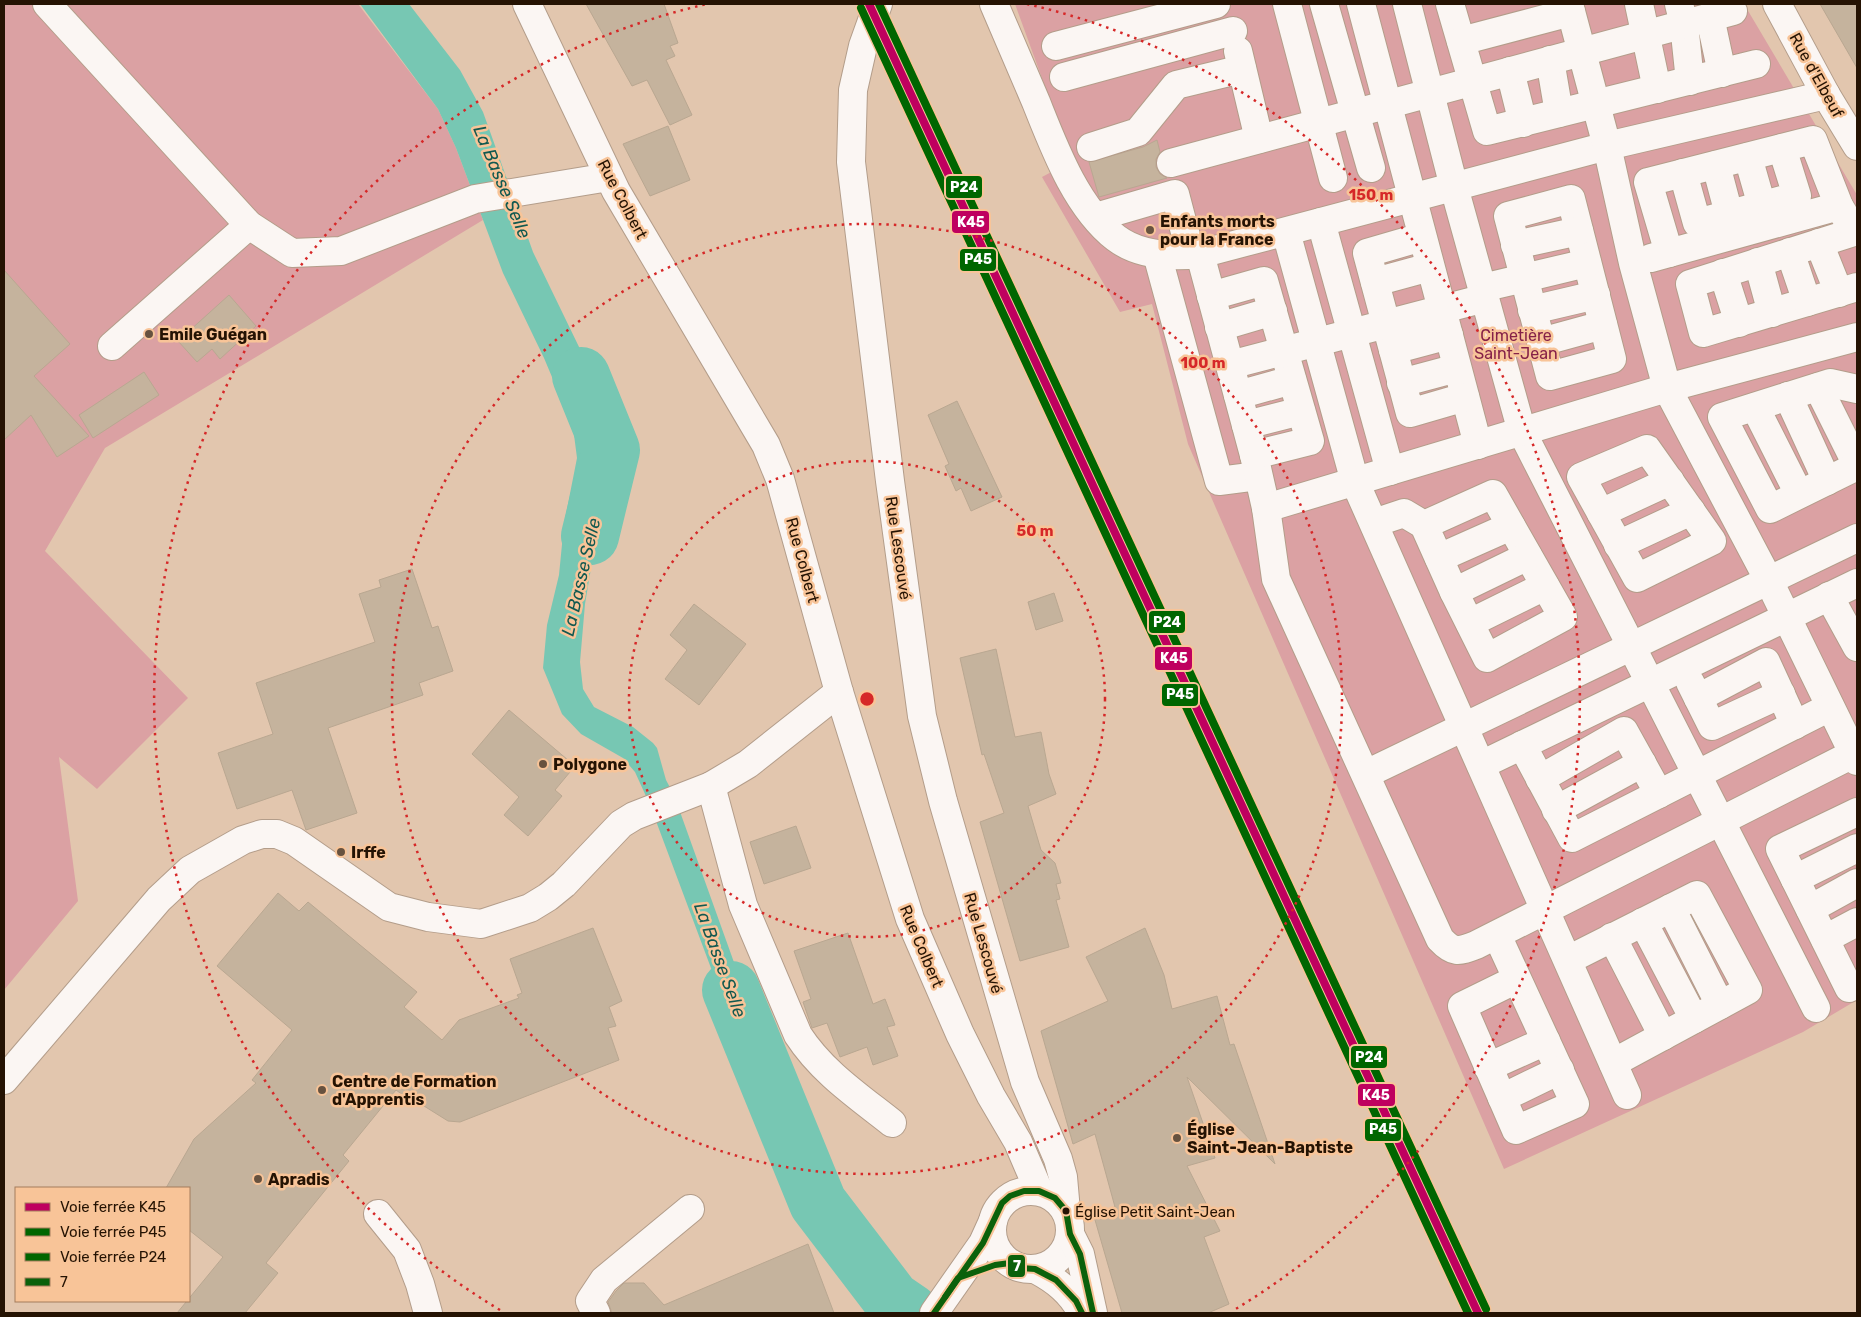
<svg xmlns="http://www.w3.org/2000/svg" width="1861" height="1317" viewBox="0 0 1861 1317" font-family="Rubik,sans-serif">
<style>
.green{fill:#dba1a3}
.water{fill:#77c7b3}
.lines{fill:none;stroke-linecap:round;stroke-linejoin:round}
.river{stroke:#77c7b3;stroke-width:58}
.building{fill:#c5b39d;stroke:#b9a791}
.minor-casing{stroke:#b39d8a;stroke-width:30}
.minor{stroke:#fbf6f3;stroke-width:28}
.bus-1-casing{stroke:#f8c498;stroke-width:10}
.bus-1{stroke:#0b610b;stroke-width:6}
.rail-1-casing{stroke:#f8c498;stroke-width:11}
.rail-2-casing{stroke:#f8c498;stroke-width:11}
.rail-3-casing{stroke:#f8c498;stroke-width:11}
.rail-1{stroke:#bf005f;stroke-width:8}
.rail-2{stroke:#060;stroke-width:8}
.rail-3{stroke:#060;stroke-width:8}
.ring{fill:none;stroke:#d62828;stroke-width:2.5;stroke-dasharray:2.5 5}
.poi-dot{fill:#67523f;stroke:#f8c498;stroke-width:2}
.bus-dot{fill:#251303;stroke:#f8c498;stroke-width:2}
.labels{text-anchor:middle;stroke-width:5;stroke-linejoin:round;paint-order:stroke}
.bus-label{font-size:15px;fill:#251303;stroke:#f8c498;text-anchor:start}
.street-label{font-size:16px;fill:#251303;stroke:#f8c498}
.poi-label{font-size:16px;font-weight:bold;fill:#251303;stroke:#f8c498;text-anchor:start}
.park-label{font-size:16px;fill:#852148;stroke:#f8c498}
.water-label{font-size:18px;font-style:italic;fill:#125950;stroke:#f8c498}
.centre{fill:#d62828;stroke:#f8c498;stroke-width:2.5}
.ring-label{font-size:15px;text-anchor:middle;font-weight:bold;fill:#d62828;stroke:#f8c498;stroke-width:5;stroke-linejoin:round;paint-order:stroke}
.line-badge{stroke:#f8c498;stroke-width:2}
.badge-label{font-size:14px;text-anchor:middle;font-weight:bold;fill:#fff}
</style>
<rect width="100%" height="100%" fill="#e2c6ae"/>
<g class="green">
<path d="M4 4H358L438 109 456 148 483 220 105 448 45 551 188 698 97 789 59 757 78 901 4 990Z"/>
<path d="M1015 4H1744L1857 195V1000L1803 1032 1504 1169 1188 444 1152 304 1120 312 1042 177 1072 161Z"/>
</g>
<path class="water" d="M360 4H409L460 70 483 112 533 252 611 413 614 431 585 604 580 662 583 689 594 707 633 727 653 743 657 748 666 780 674 795 769 1060 748 1067 650 805 635 772 623 758 581 734 562 714 543 668 547 625 559 575 564 524 577 458 573 427 544 358 503 273 456 148 438 109Z"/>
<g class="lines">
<g class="river">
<path d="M581 376 611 450 590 536"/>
<path d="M731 990 818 1203 892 1300 911 1313"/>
</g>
</g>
<g class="building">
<path d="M586 4H664L678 43 670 46 675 56 666 60 692 115 670 125 647 80 632 86Z"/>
<path d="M1820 4H1857V68Z"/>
<path d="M668 126 690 180 650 196 623 144Z"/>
<path d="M1157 140 1160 152 1156 159V167L1160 174 1167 178 1099 197 1089 162 1143 147Z"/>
<path d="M4 270 70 344 34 376 89 436 57 457 31 415 4 440Z"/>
<path d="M229 295 256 326 220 359 212 349 197 362 178 341Z"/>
<path d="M144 372 159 395 93 438 79 415Z"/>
<path d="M957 401 1002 497 971 511 961 488 956 491 945 466 949 464 928 415Z"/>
<path d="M412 569 432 628 438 626 453 671 419 683 423 695 328 728 357 813 306 830 292 790 237 809 218 753 273 734 256 683 375 642 359 594 381 587 379 580Z"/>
<path d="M1054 593 1063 621 1036 630 1028 602Z"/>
<path d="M694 604 746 644 699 705 665 679 687 650 670 635Z"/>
<path d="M996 649 1015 737 1041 732 1049 774 1056 794 1028 806 1041 850 1055 863 1061 883 1056 884 1060 899 1056 900 1069 947 1020 961 980 822 1004 813 984 754 982 755 960 658Z"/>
<path d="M509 710 575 766 555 790 562 796 528 836 504 815 519 797 472 754Z"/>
<path d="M796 826 811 868 764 884 750 842Z"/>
<path d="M278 893 299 911 308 902 417 992 404 1007 442 1040 459 1020 519 998 517 995 522 993 510 959 593 928 622 1001 609 1007 616 1026 608 1028 619 1060 460 1122 448 1121 416 1101 414 1103 396 1090 343 1155 349 1161 266 1263 278 1273 245 1313H177L223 1257 189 1230V1188H166L194 1139 256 1083 252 1080 292 1030 217 966Z"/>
<path d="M1145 928 1164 975 1172 1009 1217 996 1230 1045 1234 1044 1275 1164 1187 1077 1215 1158 1187 1166 1220 1231 1204 1237 1229 1304 1208 1313H1122L1093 1213 1115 1207 1095 1134 1073 1144 1041 1031 1108 1001 1086 957Z"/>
<path d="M848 933 873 1004 885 999 895 1025 887 1027 898 1056 873 1065 867 1047 840 1057 827 1023 812 1028 803 1002 811 999 794 951Z"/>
<path d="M808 1244 834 1313H612L608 1302 616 1291 624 1283H644L664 1305Z"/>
</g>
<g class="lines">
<g class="minor-casing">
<g id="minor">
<path d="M47 4 249 225 292 253 341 251 475 199 609 177"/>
<path d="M527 4 616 191 766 445 780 479 839 692 910 919 960 1034 991 1096 1018 1142 1039 1191"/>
<path d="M878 4 863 46 853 90 851 162 890 481 922 716 943 801 1025 1082 1058 1159 1063 1177 1066 1211"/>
<path d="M994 4C1008 36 1022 69 1036 102 1054 147 1076 207 1116 238 1140 256 1172 257 1200 254L1607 146 1826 95"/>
<path d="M1287 4 1333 178"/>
<path d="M1324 4 1371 168"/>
<path d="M1361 4 1478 445"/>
<path d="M1407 4 1454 187 1522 432 1816 1008"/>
<path d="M1450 4 1487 131 1756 64"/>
<path d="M1569 4 1607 146 1633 263 1667 388 1768 579 1857 761"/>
<path d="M1639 4 1657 89"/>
<path d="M1679 4 1684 24 1690 81"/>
<path d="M1777 4 1826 95 1857 146"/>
<path d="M1710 17 1722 73"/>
<path d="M1461 41 1571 12"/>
<path d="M1056 46 1216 4"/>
<path d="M1238 51 1259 139"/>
<path d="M1550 60 1559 113"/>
<path d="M1510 71 1523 123"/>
<path d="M1064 77 1233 31"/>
<path d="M1091 147 1138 132 1176 85 1242 69"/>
<path d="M1748 157 1762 206"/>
<path d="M1171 163 1733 11"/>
<path d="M1716 165 1729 214"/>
<path d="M1683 173 1697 223 1797 196 1782 148"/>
<path d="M1571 199 1612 359 1550 376 1508 216Z"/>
<path d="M1096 217 1175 194 1191 255"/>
<path d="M1321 222 1390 471"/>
<path d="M1286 232 1355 482 1627 1095"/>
<path d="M1854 232 1690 284 1703 333 1857 287"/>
<path d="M1422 237 1367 253 1410 413 1465 397"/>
<path d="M1819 243 1839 293"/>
<path d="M1515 245 1579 231"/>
<path d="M1790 252 1807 302"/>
<path d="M1669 253 1648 182 1813 140 1839 206"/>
<path d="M1157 254 1219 481 1258 476"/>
<path d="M1200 254 1254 455 1266 508 1276 579 1440 939C1453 953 1458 952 1476 945L1857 752"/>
<path d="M1651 258 1839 206 1848 221"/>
<path d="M1758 262 1772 313"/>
<path d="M1723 273 1739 323"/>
<path d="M1375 282 1430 267"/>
<path d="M1482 288 1587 263"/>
<path d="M1211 296 1264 281 1310 441 1254 455"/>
<path d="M1532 310 1596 295"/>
<path d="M1219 327 1273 311"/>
<path d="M1541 342 1603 325"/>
<path d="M112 346 249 225"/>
<path d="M1393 350 1449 335"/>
<path d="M1230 365 1485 298"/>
<path d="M1401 383 1457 368"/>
<path d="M1818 387 1857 465"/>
<path d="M1857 389 1830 383 1722 417 1770 509 1857 466"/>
<path d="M1238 395 1292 380"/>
<path d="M1788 396 1827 481"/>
<path d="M1755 407 1799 494"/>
<path d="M1246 425 1301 411"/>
<path d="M1647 449 1712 541 1637 578 1581 477Z"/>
<path d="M1266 508 1667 388 1857 337"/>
<path d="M1601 513 1670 481"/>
<path d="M1374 523 1404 513 1424 525 1454 592 1487 658 1563 617 1493 494 1424 525"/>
<path d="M1618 545 1691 511"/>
<path d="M1439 558 1511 526"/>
<path d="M1454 592 1528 556"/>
<path d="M1829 596 1857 647"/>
<path d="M1470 623 1545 586"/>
<path d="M1690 682 1712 726 1781 694"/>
<path d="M1698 698 1766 662 1795 725"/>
<path d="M1522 745 1572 838 1830 707"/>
<path d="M1481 765 1857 583"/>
<path d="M1366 774 1857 538"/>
<path d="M1540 779 1624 731 1659 794"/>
<path d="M711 786 743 905 798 1035C822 1072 858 1096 892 1123"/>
<path d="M1556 810 1642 763"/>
<path d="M1795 879 1857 848"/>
<path d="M1671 908 1720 1005"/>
<path d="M1810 909 1857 883"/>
<path d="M1643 922 1694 1019"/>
<path d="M1497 935 1575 1104 1516 1130 1462 1006 1517 979"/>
<path d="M1612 937 1663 1036"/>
<path d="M1825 939 1857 922"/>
<path d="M1568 960 1697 895 1748 990 1613 1063"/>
<path d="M1849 988 1780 849 1857 812"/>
<path d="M1488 1067 1546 1041"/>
<path d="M4 1080 159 899 190 870 243 840 262 834H277L294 841 389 907 428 917 481 924 530 908 548 897 564 884 621 824 634 816 711 786 748 764 839 692"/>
<path d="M1502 1098 1560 1070"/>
<circle cx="1031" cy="1230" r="39"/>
<path d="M378 1214 407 1250 420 1284 428 1313"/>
<path d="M1070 1234 1080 1254 1093 1313"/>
<path d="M1035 1269C1056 1280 1071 1292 1082 1313"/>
<path d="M596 1313 590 1301 604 1280 690 1209"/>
<path d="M934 1313 983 1243 993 1221"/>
</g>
</g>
<use href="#minor" class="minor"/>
<g class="bus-1-casing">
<g id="bus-1">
<path d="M945 1297 958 1278 995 1265 1010 1263 1021 1268 1035 1269 1056 1280 1076 1301 1082 1313"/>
<path d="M934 1313 983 1243 1002 1203 1010 1196 1024 1191H1039L1055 1198 1066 1211 1070 1234 1080 1254 1093 1313"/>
</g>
</g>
<use href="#bus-1" class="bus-1"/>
<g class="rail-1-casing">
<path id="rail-1" d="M869 4 1478 1313"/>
</g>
<g class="rail-2-casing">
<path id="rail-2" d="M861 8 1468 1313"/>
</g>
<g class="rail-3-casing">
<path id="rail-3" d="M879 4 1486 1309"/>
</g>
<use href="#rail-1" class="rail-1"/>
<use href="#rail-2" class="rail-2"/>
<use href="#rail-3" class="rail-3"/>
</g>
<g class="ring">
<circle cx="867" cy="699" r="238"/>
<circle cx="867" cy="699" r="475"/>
<path d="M500 1310A713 713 0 0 1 707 4M1027 4A713 713 0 0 1 1234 1310"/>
</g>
<g class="poi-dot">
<circle cx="1150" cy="230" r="5"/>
<circle cx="149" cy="334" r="5"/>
<circle cx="543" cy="764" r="5"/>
<circle cx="341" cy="852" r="5"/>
<circle cx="322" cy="1090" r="5"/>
<circle cx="1177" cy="1138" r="5"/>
<circle cx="258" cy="1179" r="5"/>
</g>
<circle class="bus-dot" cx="1066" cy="1211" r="4.5"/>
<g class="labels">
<g class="bus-label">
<text x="1075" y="1217">Église Petit Saint-Jean</text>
</g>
<g class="street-label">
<text transform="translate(1817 75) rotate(61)" y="6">Rue d'Elbeuf</text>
<text transform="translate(623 199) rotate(62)" y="6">Rue Colbert</text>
<text transform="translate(899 548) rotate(82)" y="6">Rue Lescouvé</text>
<text transform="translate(803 560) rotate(75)" y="6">Rue Colbert</text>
<text transform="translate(984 943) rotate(74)" y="6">Rue Lescouvé</text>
<text transform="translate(922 946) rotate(67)" y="6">Rue Colbert</text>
</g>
<g class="poi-label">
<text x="1160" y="227">Enfants morts<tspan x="1160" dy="18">pour la France</tspan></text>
<text x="159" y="340">Emile Guégan</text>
<text x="553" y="770">Polygone</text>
<text x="351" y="858">Irffe</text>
<text x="332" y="1087">Centre de Formation<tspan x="332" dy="18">d'Apprentis</tspan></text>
<text x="1187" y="1135">Église<tspan x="1187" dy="18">Saint-Jean-Baptiste</tspan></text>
<text x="268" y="1185">Apradis</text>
</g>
<g class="park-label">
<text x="1516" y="341">Cimetière<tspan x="1516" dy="18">Saint-Jean</tspan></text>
</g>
<g class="water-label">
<text transform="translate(502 182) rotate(67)" y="6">La Basse Selle</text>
<text transform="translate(581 577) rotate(-77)" y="6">La Basse Selle</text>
<text transform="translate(720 960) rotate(70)" y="6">La Basse Selle</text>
</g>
</g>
<circle cx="867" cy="699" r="8" class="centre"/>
<g class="ring-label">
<text x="1371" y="200">150 m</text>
<text x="1203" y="368">100 m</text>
<text x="1035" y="536">50 m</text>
</g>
<g class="line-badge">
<rect x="945" y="175" width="38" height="24" rx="5" fill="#060"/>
<rect x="951" y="210" width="39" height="24" rx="5" fill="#bf005f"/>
<rect x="959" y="248" width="38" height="24" rx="5" fill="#060"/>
<rect x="1148" y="610" width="38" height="24" rx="5" fill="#060"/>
<rect x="1154" y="646" width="39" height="25" rx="5" fill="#bf005f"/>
<rect x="1161" y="683" width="38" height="24" rx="5" fill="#060"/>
<rect x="1350" y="1045" width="38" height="24" rx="5" fill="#060"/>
<rect x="1357" y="1083" width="39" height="24" rx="5" fill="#bf005f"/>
<rect x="1364" y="1118" width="38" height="24" rx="5" fill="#060"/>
<rect x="1007" y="1254" width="19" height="24" rx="5" fill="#0b610b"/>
</g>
<g class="badge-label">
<text x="964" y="192">P24</text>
<text x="971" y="227">K45</text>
<text x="978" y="264">P45</text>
<text x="1167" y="627">P24</text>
<text x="1174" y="663">K45</text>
<text x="1180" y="699">P45</text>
<text x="1369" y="1062">P24</text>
<text x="1376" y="1100">K45</text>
<text x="1383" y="1134">P45</text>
<text x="1017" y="1271">7</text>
</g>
<rect width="1861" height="1317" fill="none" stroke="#251303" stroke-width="10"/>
<rect x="15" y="1187" width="175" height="115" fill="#f8c498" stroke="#a47d5c"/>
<rect x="25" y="1203" width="25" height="8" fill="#bf005f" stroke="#a47d5c"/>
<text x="60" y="1212" font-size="15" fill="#251303">Voie ferrée K45</text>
<rect x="25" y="1228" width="25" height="8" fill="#006600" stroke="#a47d5c"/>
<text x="60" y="1237" font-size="15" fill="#251303">Voie ferrée P45</text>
<rect x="25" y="1253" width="25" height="8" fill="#006600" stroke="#a47d5c"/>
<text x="60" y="1262" font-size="15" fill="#251303">Voie ferrée P24</text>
<rect x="25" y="1278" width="25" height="8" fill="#0b610b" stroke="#a47d5c"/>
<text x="60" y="1287" font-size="15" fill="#251303">7</text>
</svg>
